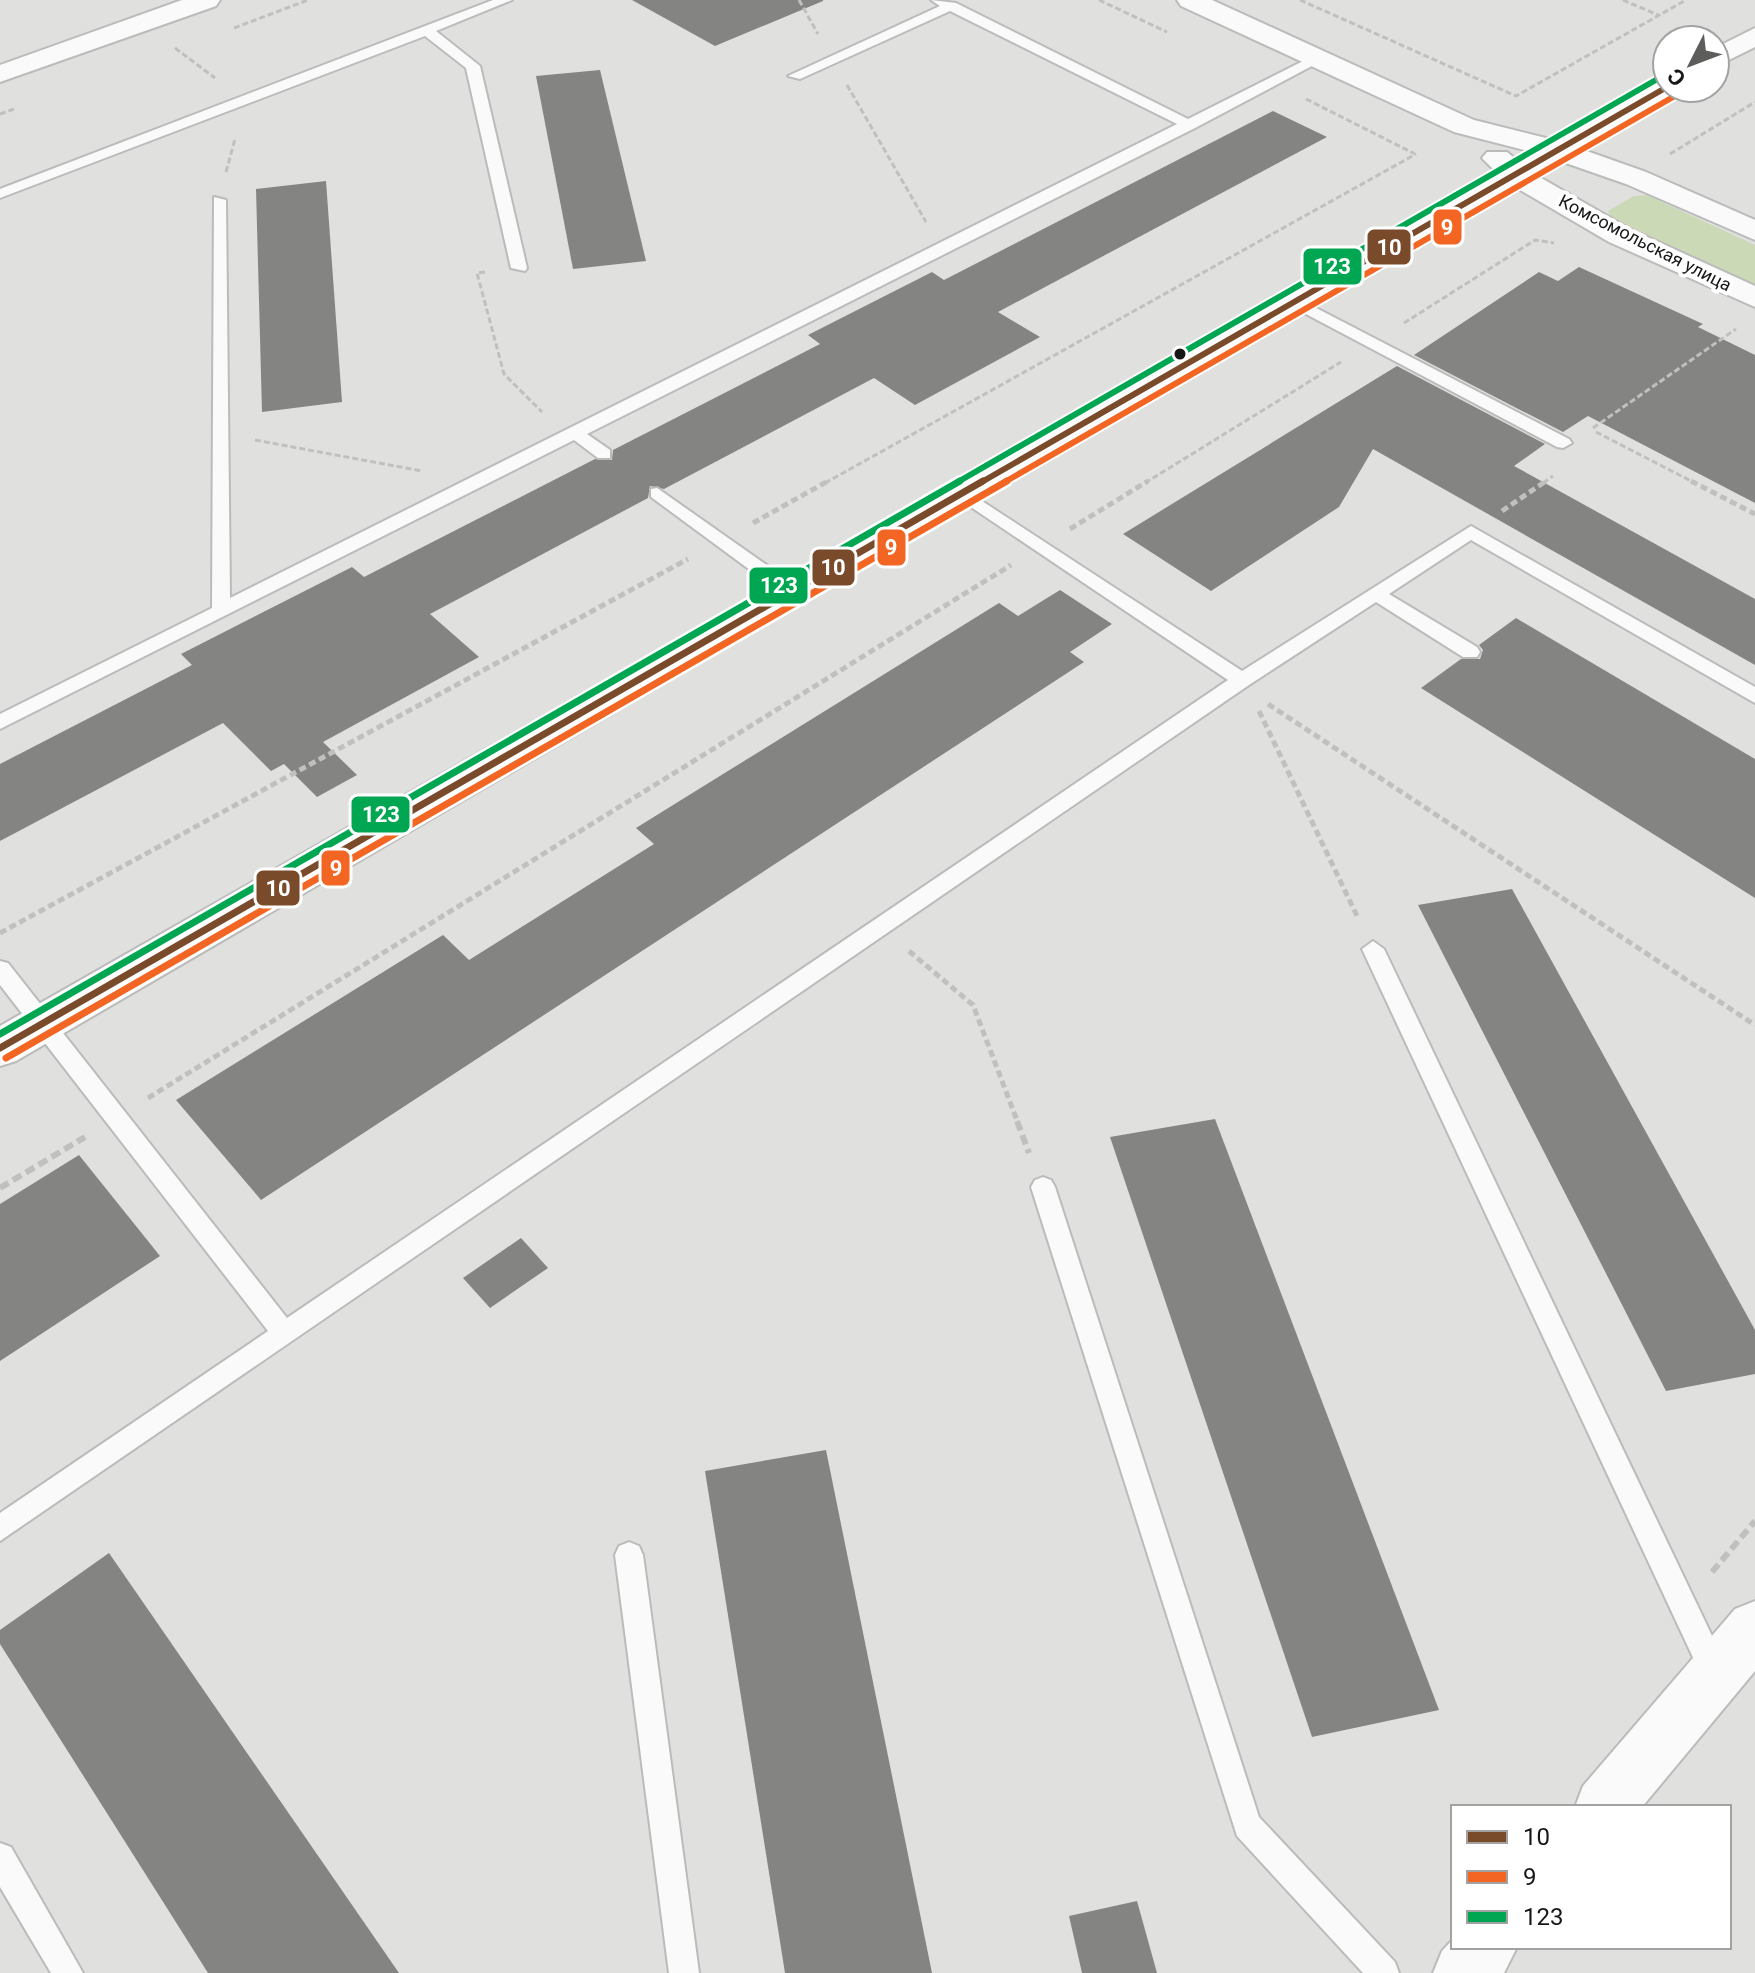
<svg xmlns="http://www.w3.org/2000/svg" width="1755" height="1973" viewBox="0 0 1755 1973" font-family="Roboto,sans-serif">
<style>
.green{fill:#cbd9b7}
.building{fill:#848483}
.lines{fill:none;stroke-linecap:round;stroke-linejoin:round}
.lane-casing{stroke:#bbb;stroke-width:4}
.street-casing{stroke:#bbb;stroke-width:4}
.secondary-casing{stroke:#bbb;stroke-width:4}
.path-far2{stroke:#c0c0bf;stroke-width:3;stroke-dasharray:6 3;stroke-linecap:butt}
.path-far1{stroke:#c0c0bf;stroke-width:5;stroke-dasharray:7 4;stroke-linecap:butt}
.path{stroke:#c0c0bf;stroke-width:6;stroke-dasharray:10 5;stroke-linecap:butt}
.lane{fill:#fafafa;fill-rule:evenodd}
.street{fill:#fafafa;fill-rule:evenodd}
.secondary{fill:#fafafa;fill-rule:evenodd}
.bus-1-far1-casing{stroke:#fff;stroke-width:10}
.bus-1-casing{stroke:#fff;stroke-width:12}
.bus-2-far1-casing{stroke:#fff;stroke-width:10}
.bus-2-casing{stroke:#fff;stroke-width:12}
.bus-3-far1-casing{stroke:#fff;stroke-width:10}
.bus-3-casing{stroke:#fff;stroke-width:12}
.bus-1-far1{stroke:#7a4b2a;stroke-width:6}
.bus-1{stroke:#7a4b2a;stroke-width:7}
.bus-2-far1{stroke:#f26522;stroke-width:6}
.bus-2{stroke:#f26522;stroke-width:7}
.bus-3-far1{stroke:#00a651;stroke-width:6}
.bus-3{stroke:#00a651;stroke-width:7}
.bus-dot{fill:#161716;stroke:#fff;stroke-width:3}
.labels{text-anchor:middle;stroke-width:8;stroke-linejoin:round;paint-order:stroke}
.far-street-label{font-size:18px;fill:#161716;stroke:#fff}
.line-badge{stroke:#fff;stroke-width:3}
.badge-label{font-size:22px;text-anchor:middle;font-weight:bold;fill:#fff}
</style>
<rect width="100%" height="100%" fill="#e0e0df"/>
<path class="green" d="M1647 195 1755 245V285L1611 218 1608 211 1634 196Z"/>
<g class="building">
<path d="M632 0H823V1L715 46Z"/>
<path d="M600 70 646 261 573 269 536 76Z"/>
<path d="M1273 111 1327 137 998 312 1040 337 915 405 874 378 664 489 650 486 648 498 430 614 479 657 323 742 357 775 317 797 284 764 271 771 223 723 0 841V764L192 665 181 654 352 567 364 577 595 459 612 460 613 450 820 344 808 335 932 272 944 280Z"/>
<path d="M326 181 342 402 262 412 256 189Z"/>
<path d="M1579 267 1703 324 1698 327 1755 355V503L1588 416 1563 432 1414 355 1539 272 1558 281Z"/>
<path d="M1397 366 1545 444 1514 466 1755 599V665L1373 449 1339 507 1211 591 1123 534Z"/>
<path d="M1060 590 1112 624 1070 652 1084 662 261 1200 176 1100 443 935 469 960 654 844 636 828 999 603 1018 616Z"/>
<path d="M1516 618 1755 759V898L1421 688 1461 659H1480L1483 650 1479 645Z"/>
<path d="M1512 889 1755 1330V1374L1666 1391 1418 905Z"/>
<path d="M1215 1119 1439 1710 1312 1737 1110 1137Z"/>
<path d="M79 1155 160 1256 0 1361V1204Z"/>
<path d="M521 1238 548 1268 490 1308 463 1278Z"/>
<path d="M826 1450 932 1973H785L705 1471Z"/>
<path d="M109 1553 399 1973H208L0 1644V1630Z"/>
<path d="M1137 1901 1157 1973H1082L1069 1916Z"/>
</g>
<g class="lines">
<g class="lane-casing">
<g id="lane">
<path d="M493 0H512L436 31 480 66 527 268 525 271 511 268 466 68 425 36 0 198V189Z"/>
<path d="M931 0 956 3 1188 119 1313 56 1325 59 1195 128 587 434 610 450V458H598L574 440 0 729V714L212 608 214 197 226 200 230 598 1177 124 950 11 800 79 788 76 940 6Z"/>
<path d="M1293 296 1569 439 1572 443 1563 448 1557 447 1287 304V298Z"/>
<path d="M657 488 798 587V595H784L651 497V489Z"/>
<path d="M962 488 1242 671 1471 526 1755 687V703L1471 540 1389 594 1477 647 1480 652 1477 657H1463L1376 602 1249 685 0 1541V1513L268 1331 0 985V961L8 963 287 1318 1228 680 956 497V489Z"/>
<path d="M1373 941 1384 949 1724 1661 1728 1671 1724 1681 1714 1685 1704 1681 1362 949Z"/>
<path d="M1043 1177 1051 1180 1055 1187 1259 1817 1395 1962 1399 1973H1363L1237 1836 1031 1187 1035 1180Z"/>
<path d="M629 1542 639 1546 643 1555 699 1973H669L615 1555 619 1546Z"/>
<path d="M0 1843 11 1847 83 1973H51L0 1887Z"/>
</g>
</g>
<g class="street-casing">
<g id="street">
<path d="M182 0H220L216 6 0 82V65Z"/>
<path d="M1755 1601V1671L1642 1807H1575L1583 1786 1735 1609Z"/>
<path d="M1453 1939V1947H1517L1504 1973H1433L1442 1951Z"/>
</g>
</g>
<g class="secondary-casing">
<g id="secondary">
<path d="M1177 0H1212L1474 120 1554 140 1667 79V88H1680L1677 93 1581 149 1646 172 1755 220V240L1626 184 1560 161 1536 175 1630 229 1755 286V307L1609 242 1515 187 16 1061 0 1066V1026L1497 173 1482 158 1487 152H1507L1518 161 1532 152 1454 132 1181 6Z"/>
<path d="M1755 28V47L1715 67V48Z"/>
</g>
</g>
<g class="path-far2">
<path d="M799 0 818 34"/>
<path d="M1099 0 1167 32"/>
<path d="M1300 0 1516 96 1686 0"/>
<path d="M1623 0 1658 15"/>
<path d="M234 28 308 0"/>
<path d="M175 48 215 78"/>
<path d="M847 85 926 222"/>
<path d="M1306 99 1415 154"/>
<path d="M0 114 14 109"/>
<path d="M1670 154 1755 102"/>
<path d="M226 172 235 139"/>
<path d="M485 272 477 273 504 374 542 412"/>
<path d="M1404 323 1535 240 1554 243"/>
<path d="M1593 428 1736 329"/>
<path d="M1596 432 1695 483"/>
<path d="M255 440 422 471"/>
<path d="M825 483 1416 154"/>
<path d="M1145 483 1341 362"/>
<path d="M1543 483 1553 476"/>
</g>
<g class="path-far1">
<path d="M1691 481 1755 514"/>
<path d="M1502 511 1546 481"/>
<path d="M753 523 828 481"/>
<path d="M1070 529 1148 481"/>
<path d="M1268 704 1755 1025"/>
<path d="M1259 711 1358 918"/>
<path d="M0 933 688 559"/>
<path d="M909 951 973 1005 1018 1123"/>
<path d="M148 1098 1011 565"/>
</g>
<g class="path">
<path d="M1017 1121 1029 1153"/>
<path d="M0 1188 85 1137"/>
<path d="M1712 1572 1755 1521"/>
</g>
<use href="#lane" class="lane"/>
<use href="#street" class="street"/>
<use href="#secondary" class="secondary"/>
<g class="bus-1-far1-casing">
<path id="bus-1-far1" d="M980 483 1667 87"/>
</g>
<g class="bus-1-casing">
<path id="bus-1" d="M0 1048 983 481"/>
</g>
<g class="bus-2-far1-casing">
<path id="bus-2-far1" d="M1003 483 1673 97"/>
</g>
<g class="bus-2-casing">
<path id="bus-2" d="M6 1058 1007 481"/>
</g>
<g class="bus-3-far1-casing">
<path id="bus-3-far1" d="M956 483 1661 77"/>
</g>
<g class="bus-3-casing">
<path id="bus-3" d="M0 1034 960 481"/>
</g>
<use href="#bus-1-far1" class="bus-1-far1"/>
<use href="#bus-1" class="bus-1"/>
<use href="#bus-2-far1" class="bus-2-far1"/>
<use href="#bus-2" class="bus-2"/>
<use href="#bus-3-far1" class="bus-3-far1"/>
<use href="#bus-3" class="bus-3"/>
</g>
<circle class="bus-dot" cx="1180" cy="354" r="7"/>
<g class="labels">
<g class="far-street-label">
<text transform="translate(1645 243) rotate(27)" y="6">Комсомольская улица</text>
</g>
</g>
<g class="line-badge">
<rect x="1432" y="208" width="31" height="38" rx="8" fill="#f26522"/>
<rect x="1366" y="228" width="46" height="38" rx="8" fill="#7a4b2a"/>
<rect x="1302" y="247" width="61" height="39" rx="8" fill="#00a651"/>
<rect x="876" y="528" width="31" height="39" rx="8" fill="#f26522"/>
<rect x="811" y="548" width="45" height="39" rx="8" fill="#7a4b2a"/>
<rect x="748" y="566" width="61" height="39" rx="8" fill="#00a651"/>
<rect x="350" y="795" width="61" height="39" rx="8" fill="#00a651"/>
<rect x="320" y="849" width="31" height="38" rx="8" fill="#f26522"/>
<rect x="255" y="869" width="46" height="38" rx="8" fill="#7a4b2a"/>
</g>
<g class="badge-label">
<text x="1447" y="235">9</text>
<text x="1389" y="255">10</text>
<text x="1332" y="274">123</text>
<text x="891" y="555">9</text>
<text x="833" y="575">10</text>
<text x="779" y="593">123</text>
<text x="381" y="822">123</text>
<text x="336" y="876">9</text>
<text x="278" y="896">10</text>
</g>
<rect x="1451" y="1805" width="280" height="144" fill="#ffffff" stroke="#a2a2a2" stroke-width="2"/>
<rect x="1467" y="1831" width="40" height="12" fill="#7a4b2a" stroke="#a2a2a2" stroke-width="2"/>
<text x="1523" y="1845" font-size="24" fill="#161716">10</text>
<rect x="1467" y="1871" width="40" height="12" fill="#f26522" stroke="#a2a2a2" stroke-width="2"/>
<text x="1523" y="1885" font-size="24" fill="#161716">9</text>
<rect x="1467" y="1911" width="40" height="12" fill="#00a651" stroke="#a2a2a2" stroke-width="2"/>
<text x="1523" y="1925" font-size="24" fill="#161716">123</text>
<g transform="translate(1691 64) rotate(228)"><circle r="38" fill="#ffffff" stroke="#a2a2a2" stroke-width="2"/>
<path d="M0-6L14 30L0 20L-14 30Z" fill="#5d5d5c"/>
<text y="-12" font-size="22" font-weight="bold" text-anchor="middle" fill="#161716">С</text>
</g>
</svg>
